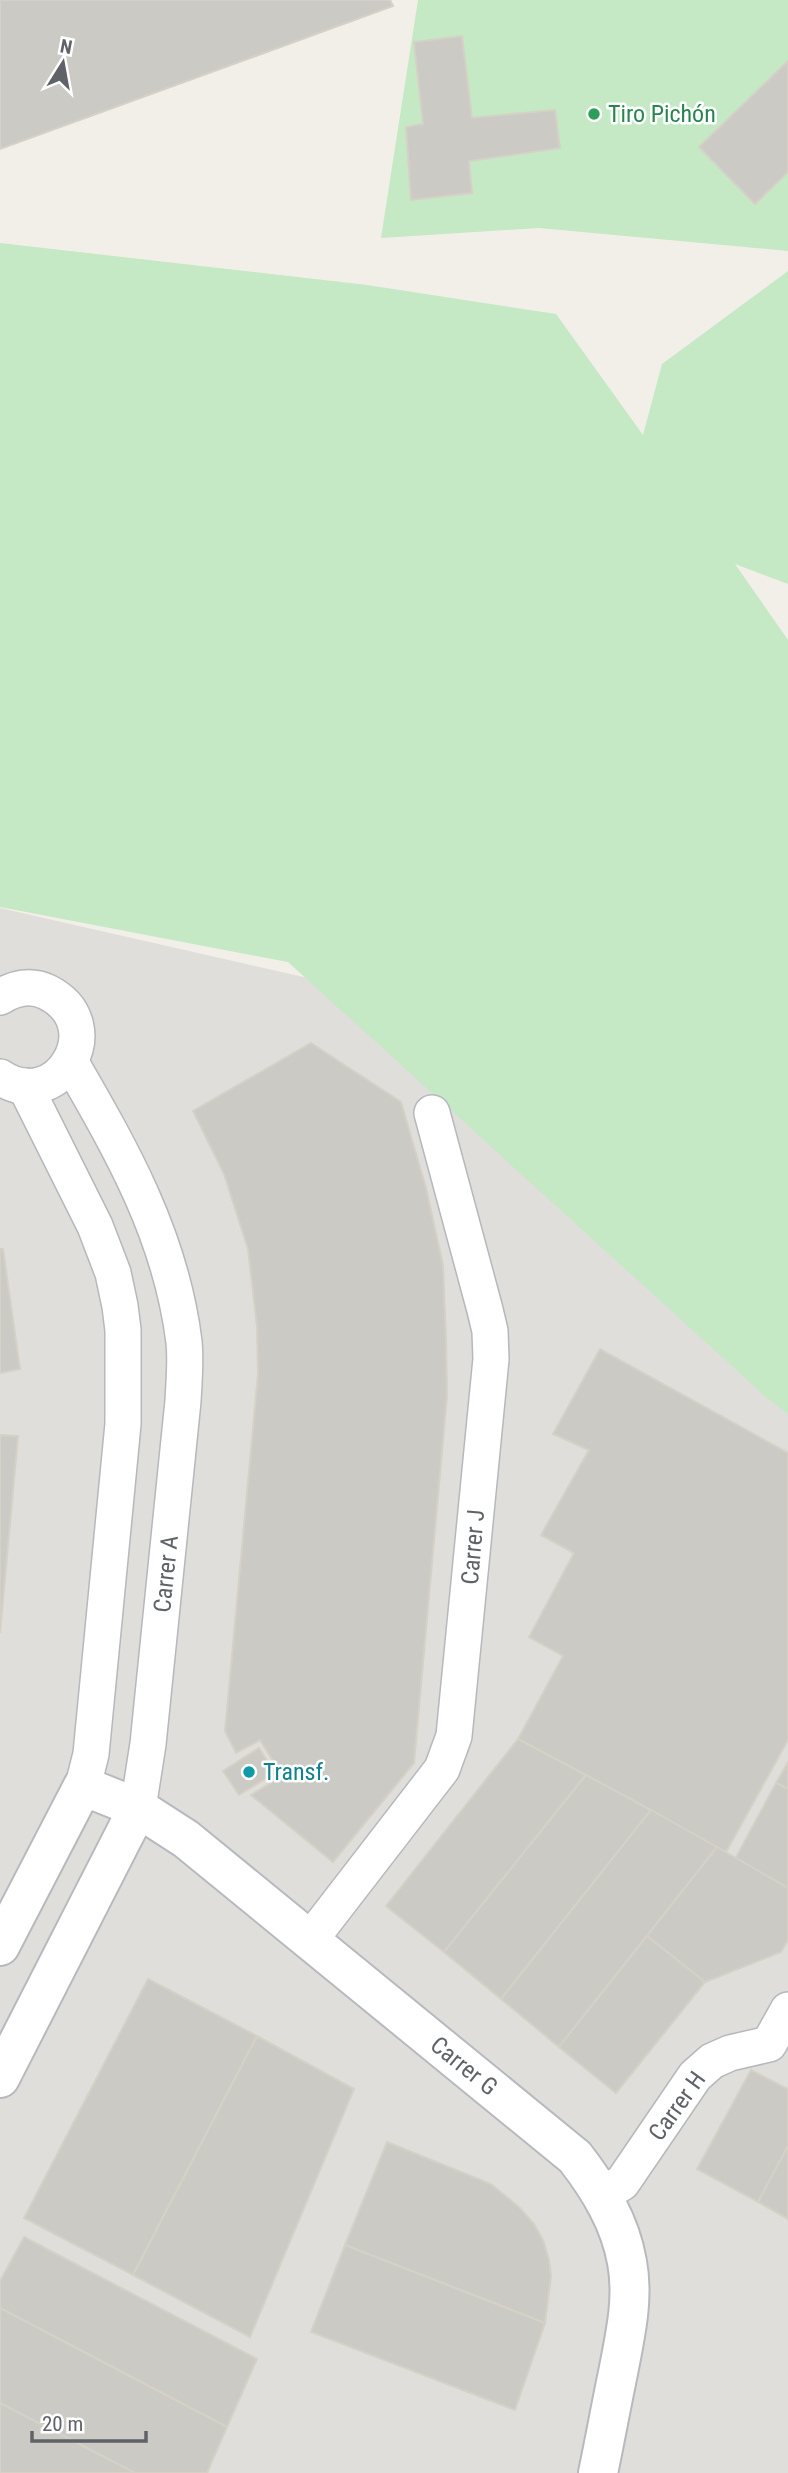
<svg xmlns="http://www.w3.org/2000/svg" width="788" height="2473" viewBox="0 0 788 2473" font-family="'Roboto Condensed',sans-serif">
<style>
.industrial{fill:#e0deda}
.green{fill:#c5e8c5}
.building{fill:#cccac5;stroke:#d6d1c6;stroke-width:2}
.lines{fill:none;stroke-linecap:round;stroke-linejoin:round}
.street-casing{stroke:#b5b8bc;stroke-width:38}
.secondary-casing{stroke:#b6babf;stroke-width:42}
.street{stroke:#fff;stroke-width:35}
.secondary{stroke:#fff;stroke-width:38}
.leisure-dot{fill:#2e9e5b;stroke:#fff;stroke-width:2.5}
.culture-dot{fill:#0f9aa8;stroke:#fff;stroke-width:2.5}
.labels{text-anchor:middle;stroke-width:5;stroke-linejoin:round;paint-order:stroke}
.leisure-label{font-size:24px;fill:#27864d;stroke:#fff;text-anchor:start}
.street-label{font-size:24px;fill:#5f6368;stroke:#fff}
.culture-label{font-size:24px;fill:#0d838f;stroke:#fff;text-anchor:start}
</style>
<rect width="100%" height="100%" fill="#f1efe8"/>
<path class="industrial" d="M0 908 330 983 788 1353V2473H0Z"/>
<g class="green">
<path d="M418 0H788V251L539 228 381 238Z"/>
<path d="M0 243 367 285 556 314 643 435 662 364 788 271V584L735 564 788 640V1414L767 1398 288 962 0 907Z"/>
</g>
<g class="building">
<path d="M0 0H390L393 6 0 149Z"/>
<path d="M462 36 472 118 555 110 560 148 469 161 472 193 411 200 406 127 423 124 414 42Z"/>
<path d="M788 61V172L755 204 699 147Z"/>
<path d="M311 1043 401 1102 426 1188 443 1265 446 1337 447 1396 414 1763 333 1862 251 1795 282 1776 260 1740 236 1753 225 1731 258 1374 257 1327 248 1249 224 1174 193 1111Z"/>
<path d="M0 1249H3L20 1369 0 1373Z"/>
<path d="M600 1349 788 1453V1740L725 1854 651 1810 518 1739 563 1656 529 1637 574 1553 541 1535 589 1450 553 1434Z"/>
<path d="M0 1435 18 1436 0 1633Z"/>
<path d="M518 1739 586 1775 444 1952 386 1906Z"/>
<path d="M259 1748 275 1773 239 1795 223 1771Z"/>
<path d="M788 1762V1789L776 1783Z"/>
<path d="M586 1775 651 1810 501 1999 444 1952Z"/>
<path d="M776 1783 788 1789V1888L735 1859Z"/>
<path d="M651 1810 717 1847 559 2047 501 1999Z"/>
<path d="M717 1847 788 1888V1940L781 1952 705 1982 647 1936Z"/>
<path d="M647 1936 705 1982 616 2093 559 2047Z"/>
<path d="M148 1979 257 2036 133 2275 24 2218Z"/>
<path d="M257 2036 354 2089 250 2337 133 2275Z"/>
<path d="M751 2070 788 2089V2146L758 2202 697 2169Z"/>
<path d="M387 2142 491 2184 520 2208 534 2224 543 2240 549 2260 551 2276 545 2323 345 2245Z"/>
<path d="M788 2146V2219L758 2202Z"/>
<path d="M24 2237 257 2359 227 2427 0 2308V2281Z"/>
<path d="M345 2245 545 2323 515 2410 311 2332Z"/>
<path d="M0 2308 227 2427 207 2473H135L0 2403Z"/>
<path d="M0 2403 135 2473H0Z"/>
</g>
<g class="lines">
<g class="street-casing">
<g id="street">
<path d="M0 997C14 988 31 984 47 992 113 1025 57 1116 0 1077"/>
<path d="M70 1061C122 1151 171 1236 184 1342 186 1361 184 1381 183 1401L148 1744 138 1808"/>
<path d="M25 1086 95 1226 113 1273 120 1306 123 1330V1424L91 1754 83 1786"/>
<path d="M310 1940 442 1769 454 1736 491 1359 490 1331 485 1310 432 1113"/>
<path d="M601 2194 622 2183 695 2076 712 2061 730 2053 769 2044 788 2010"/>
</g>
</g>
<g class="secondary-casing">
<g id="secondary">
<path d="M0 1946 83 1786 138 1808 186 1839 575 2157C599 2188 620 2222 627 2262 634 2299 625 2336 618 2373 611 2406 605 2440 598 2473"/>
<path d="M0 2078 138 1808"/>
</g>
</g>
<use href="#street" class="street"/>
<use href="#secondary" class="secondary"/>
</g>
<circle class="leisure-dot" cx="594" cy="114" r="7"/>
<circle class="culture-dot" cx="249" cy="1772" r="7"/>
<g class="labels">
<g class="leisure-label">
<text x="608" y="122">Tiro Pichón</text>
</g>
<g class="street-label">
<text transform="translate(473 1547) rotate(-85)" y="8">Carrer J</text>
<text transform="translate(166 1574) rotate(-84)" y="8">Carrer A</text>
<text transform="translate(464 2066) rotate(39)" y="8">Carrer G</text>
<text transform="translate(677 2106) rotate(-54)" y="8">Carrer H</text>
</g>
<g class="culture-label">
<text x="263" y="1780">Transf.</text>
</g>
</g>
<g transform="translate(63 63) rotate(11)" stroke="#ffffff" stroke-width="5" paint-order="stroke">
<path d="M0-5L12 26L0 18L-12 26Z" fill="#5f6368"/>
<text y="-10" font-size="19" font-weight="bold" text-anchor="middle" fill="#5f6368">N</text>
</g>
<path d="M32 2431v10h114v-10" fill="none" stroke="#5f6368" stroke-width="3.5"/>
<text x="42" y="2431" font-size="21" fill="#5f6368" stroke="#ffffff" stroke-width="5" paint-order="stroke">20 m</text>
</svg>
